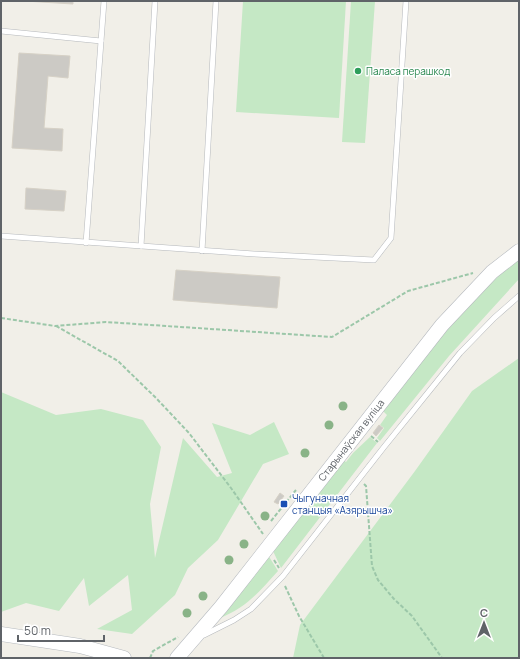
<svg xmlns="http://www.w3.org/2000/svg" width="520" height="659" viewBox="0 0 520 659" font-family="Manrope,sans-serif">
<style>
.green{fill:#c5e8c5}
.building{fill:#cccac5;stroke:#d6d1c6}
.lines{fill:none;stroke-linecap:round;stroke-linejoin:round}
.lane-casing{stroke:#b5b8bc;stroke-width:6}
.secondary-casing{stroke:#b6babf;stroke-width:15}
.path{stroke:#9cc7a9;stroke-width:2;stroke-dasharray:4 2;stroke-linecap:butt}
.lane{stroke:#fff;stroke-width:5}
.secondary{stroke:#fff;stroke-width:14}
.tree{fill:#89b387}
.leisure-dot{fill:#2e9e5b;stroke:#fff;stroke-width:1.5}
.transit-dot{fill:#1a4fb4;stroke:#fff;stroke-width:1.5}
.labels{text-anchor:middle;stroke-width:3;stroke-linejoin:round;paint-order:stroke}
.leisure-label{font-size:10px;fill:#27864d;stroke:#fff;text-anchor:start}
.street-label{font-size:10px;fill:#5f6368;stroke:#fff}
.transit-label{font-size:10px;fill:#164399;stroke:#fff;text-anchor:start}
</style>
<rect width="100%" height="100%" fill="#f1efe8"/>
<g class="green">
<path d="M243 1H346L339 118 236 112Z"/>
<path d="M351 1H375L365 143 342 142Z"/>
<path d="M519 258V279L449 356 380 441 377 438 384 428 380 425 387 415 381 409C425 357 466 302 519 258Z"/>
<path d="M519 358V658H293L300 625 415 471 472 391Z"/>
<path d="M1 392 56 415 101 409 143 420 161 447 150 504 155 558 183 438 217 477 232 473 212 423 250 435 274 422 289 454 263 464 218 540 188 568 175 595 132 634 97 629 132 610 128 575 89 606 84 578 59 611 26 603 1 612Z"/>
<path d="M370 437 377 443 281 568 273 551 343 460 346 462 353 453Z"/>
<path d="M268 555 278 571C257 594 247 607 218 619Z"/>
</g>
<g class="building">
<path d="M25 1H73V4Z"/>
<path d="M19 53 70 56 68 78 48 76 44 128 63 129 62 151 12 148Z"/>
<path d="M26 188 66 191 64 211 25 209Z"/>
<path d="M176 270 280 277 277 308 173 300Z"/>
<path d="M379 425 383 428 376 436 373 433Z"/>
<path d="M280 493 284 496 278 504 274 502Z"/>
</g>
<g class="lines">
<g class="lane-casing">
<g id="lane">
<path d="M1 31 101 41"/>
<path d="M1 236 254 254 374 260 391 238 406 1"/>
<path d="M86 243 104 1"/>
<path d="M141 246 155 1"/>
<path d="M202 251 216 1"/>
<path d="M204 635 234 620 251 609 283 576 384 447 460 353 494 318 519 296"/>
</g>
</g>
<g class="secondary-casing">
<g id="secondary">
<path d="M1 634 80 646 124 658"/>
<path d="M177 658 221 607 442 325 492 272 519 251"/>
</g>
</g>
<g class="path">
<path d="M1 318 55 326 106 322 332 337 408 291 473 273"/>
<path d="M56 326 118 361 156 398 189 433 231 488 263 534"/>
<path d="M371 436 378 442"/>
<path d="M364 484 366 486 372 566 378 580 394 599 412 616 442 658"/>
<path d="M271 521 296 490"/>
<path d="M274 560 279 568"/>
<path d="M285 586 299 616 324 658"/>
<path d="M150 658 153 651 178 637"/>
</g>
<use href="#lane" class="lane"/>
<use href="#secondary" class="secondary"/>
</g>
<g class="tree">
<circle cx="343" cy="406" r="4.5"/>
<circle cx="329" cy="425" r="4.5"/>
<circle cx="305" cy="453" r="4.5"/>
<circle cx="265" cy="516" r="4.5"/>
<circle cx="244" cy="544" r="4.5"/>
<circle cx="229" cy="560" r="4.5"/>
<circle cx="203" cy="596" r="4.5"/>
<circle cx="187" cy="613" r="4.5"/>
</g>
<circle class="leisure-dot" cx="358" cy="71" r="4"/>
<rect class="transit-dot" x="280" y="500" width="8" height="8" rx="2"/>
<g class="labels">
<g class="leisure-label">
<text x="366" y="75">Паласа перашкод</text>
</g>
<g class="street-label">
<text transform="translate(351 440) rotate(-52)" y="4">Старынаўская вуліца</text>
</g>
<g class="transit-label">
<text x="292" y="502">Чыгуначная<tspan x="292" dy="12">станцыя «Азярышча»</tspan></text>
</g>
</g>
<rect width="520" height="659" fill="none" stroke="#5f6368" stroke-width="4"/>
<g transform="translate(484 623)" stroke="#ffffff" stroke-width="3" paint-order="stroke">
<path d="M0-3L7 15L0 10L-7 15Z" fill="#5f6368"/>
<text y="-6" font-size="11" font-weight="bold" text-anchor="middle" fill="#5f6368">С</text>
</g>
<path d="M18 635v6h86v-6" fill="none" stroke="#5f6368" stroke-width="2"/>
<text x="24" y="635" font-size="12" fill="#5f6368" stroke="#ffffff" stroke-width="3" paint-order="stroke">50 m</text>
</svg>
